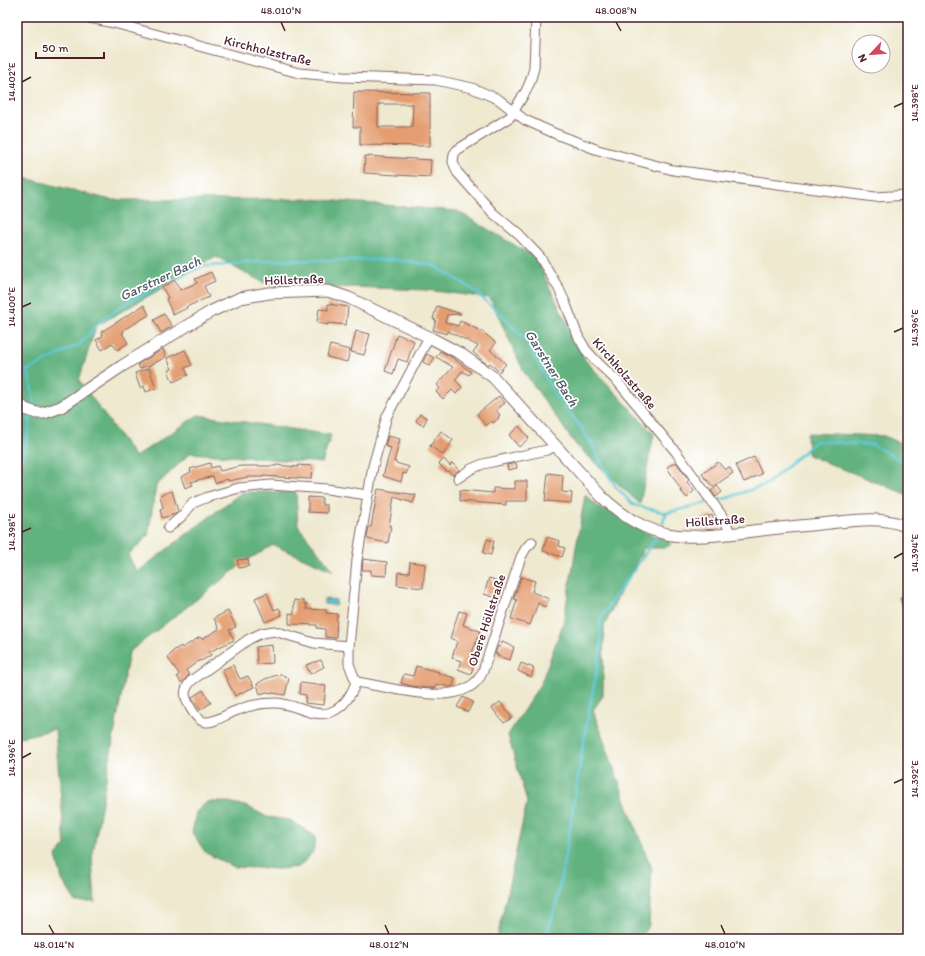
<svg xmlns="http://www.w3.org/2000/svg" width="925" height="956" viewBox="0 0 925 956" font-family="Itim,sans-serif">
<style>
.forest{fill:#62b27f;stroke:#566855}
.water{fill:#5cc7d5;stroke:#537380}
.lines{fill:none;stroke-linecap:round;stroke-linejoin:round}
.stream{stroke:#5cc7d5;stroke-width:2.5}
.building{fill:#e49d70;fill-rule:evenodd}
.minor-casing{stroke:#836664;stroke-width:11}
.tertiary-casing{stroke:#836664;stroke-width:13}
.minor{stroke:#fff;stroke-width:9}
.tertiary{stroke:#fff;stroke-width:11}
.ticks{fill:none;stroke:#4a1f2b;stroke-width:1.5}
.labels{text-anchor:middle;stroke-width:3.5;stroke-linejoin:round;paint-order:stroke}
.street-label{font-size:13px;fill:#4a1f2b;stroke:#fff}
.water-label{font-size:14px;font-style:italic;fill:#505a66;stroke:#fff}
.neatline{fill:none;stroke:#4a1f2b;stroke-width:1.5}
.ticks-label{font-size:10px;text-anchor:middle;fill:#4a1f2b}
</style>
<rect width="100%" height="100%" fill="#fff"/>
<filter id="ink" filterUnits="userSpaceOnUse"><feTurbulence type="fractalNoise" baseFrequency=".025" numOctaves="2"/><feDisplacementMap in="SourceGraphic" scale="8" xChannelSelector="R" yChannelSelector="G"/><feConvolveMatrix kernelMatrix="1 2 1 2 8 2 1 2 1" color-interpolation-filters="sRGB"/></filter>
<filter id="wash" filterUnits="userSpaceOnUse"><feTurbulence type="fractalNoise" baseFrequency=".012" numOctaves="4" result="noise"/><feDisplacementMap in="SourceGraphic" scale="16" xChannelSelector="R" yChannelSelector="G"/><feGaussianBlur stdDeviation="0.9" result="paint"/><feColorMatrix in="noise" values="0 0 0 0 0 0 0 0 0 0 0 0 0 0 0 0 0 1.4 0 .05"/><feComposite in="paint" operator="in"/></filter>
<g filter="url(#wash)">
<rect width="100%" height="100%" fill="#eee9cf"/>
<g class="forest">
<path d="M17 176 111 200 312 199 457 211 535 257 585 360 654 434 640 504 576 445 524 372 490 298 426 290 352 287C332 289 281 289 263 282 247 275 231 265 216 257L96 326 79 380 135 457 198 415 331 435 322 463 190 453 156 486 148 536 128 555 137 572 242 492H296L298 526 334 571 273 545 246 561 129 652 92 858 95 902H76L62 880 56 856 65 846 55 729 17 738Z"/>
<path d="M807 433 884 436 908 446V495L808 455Z"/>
<path d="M585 495 602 510 610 511 645 532 667 540 671 544 665 548H644L617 598 604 627 603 696 593 710 634 824 652 869 649 925 639 939H497L527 802 508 735 541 683 563 624Z"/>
<path d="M207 802H229L248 807 267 817 290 820 316 837 313 852 299 867 279 869 234 867 206 853 192 833 196 812Z"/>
</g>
<path class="water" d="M324 599 336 600V605L324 604Z"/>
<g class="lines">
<g class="stream">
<path d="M28 370 34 401 32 408"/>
<path d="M17 371 28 370 80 344 99 323 125 304 201 267 279 260 340 261 391 259 435 266 472 289 505 318 526 341 557 398 571 414 591 442 602 465 616 487 634 505 666 513 710 502"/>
<path d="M17 463 24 454 31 415"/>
<path d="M715 501 727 498 767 484 816 441 873 445 908 465"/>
<path d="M662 525 666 513"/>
<path d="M545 939 556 904 569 834 585 732 601 647 600 619 656 538"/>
</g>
</g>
<g id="blocks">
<g class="building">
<path d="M354 92 430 93V146L360 145V127H353ZM378 104H413L412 127H378Z"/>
<path d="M365 156 431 160 430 177 364 173Z"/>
<path d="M211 272 215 281 204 286 209 297 186 307 187 308 173 315 166 299 168 298 162 287 175 280 180 290 197 283 195 279Z"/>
<path d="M328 304 348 307 346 325 328 323V325L317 323 319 309 328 310Z"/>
<path d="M144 305 149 315 123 330 124 332 122 333 128 343 117 350 112 343 102 350 96 340 103 336 101 332Z"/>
<path d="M437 306 461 314 447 315 445 322 458 326 460 321 483 332 496 343 490 350 506 364 499 372 490 363 488 365 484 362 473 352 478 346 448 331 447 334 433 330 436 320 433 319Z"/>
<path d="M164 314 172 326 161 333 154 320Z"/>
<path d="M356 331 370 334 364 355 351 352Z"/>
<path d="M397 334 414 341 407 362 398 359 393 374 385 371Z"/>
<path d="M330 345 350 350 347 362 327 357Z"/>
<path d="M163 349 166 357 147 367 146 366 140 369 138 364Z"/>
<path d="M185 350 192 365 185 368 188 375 173 382 168 371 172 369 167 358Z"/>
<path d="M440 351 453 358 471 372 469 375 462 371 455 380 462 387 456 394 452 390 443 399 436 392 440 388 437 385 453 367 436 357Z"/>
<path d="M427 354 434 358 430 366 423 362Z"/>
<path d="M149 368 156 388 146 392 144 386 140 388 135 373Z"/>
<path d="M499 396 505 403 496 410 500 415 498 417 499 418 493 423 491 421 486 426 477 414Z"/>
<path d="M420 414 427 418 423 426 416 421Z"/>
<path d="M519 426 529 438 519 447 509 435Z"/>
<path d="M441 431 453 440 443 455 430 446Z"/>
<path d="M388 436 400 439 394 462H396V463L409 467 406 474 403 473 401 482 383 476 391 448 385 446Z"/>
<path d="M754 457 762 474 744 482 736 465Z"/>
<path d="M444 459 450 466 452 463 459 470 453 475 448 471 447 472 439 464Z"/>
<path d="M676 462 689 480 687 482 694 491 687 498 680 490H681L667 467Z"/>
<path d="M718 462 725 470 729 467 733 473 713 487 702 474Z"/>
<path d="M210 463 211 468 218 466 220 471 241 466H276V465L298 467V465L312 466 311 479 263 476V477H247L228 481V479L215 483 213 476 191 482 193 485 185 488 181 477 191 472 190 469Z"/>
<path d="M516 463 517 468 508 470 507 465Z"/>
<path d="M548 473 563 475 562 492 572 493 571 503 545 501Z"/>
<path d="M515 481H527V501H506V505L460 501V490L493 493V488L515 489Z"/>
<path d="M717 486 722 492 716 497 711 491Z"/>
<path d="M378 489 416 495 413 503 394 497 389 526H391L388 543 367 539 369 527H371Z"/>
<path d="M172 491 178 511 175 514 162 518 160 509 163 508 160 495Z"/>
<path d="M308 497 322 498V505H327V513L308 512Z"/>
<path d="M712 515 716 523 704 527 701 519Z"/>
<path d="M547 537 560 541 559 546 565 548 562 557 543 551Z"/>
<path d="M487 539 494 541 491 555 483 553Z"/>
<path d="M248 559 249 566 239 568 237 560Z"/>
<path d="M363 559 387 562 386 576 371 575V570H362Z"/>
<path d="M410 562 425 564 423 588 397 585 398 572 409 573Z"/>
<path d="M521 577 535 581 532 592 549 599 545 607 538 603 530 625 511 619 517 600 514 599Z"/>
<path d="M489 578 498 581 497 583 501 584 497 598 484 594Z"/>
<path d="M267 593 274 610 279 608 282 615 265 622 255 598Z"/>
<path d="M908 596V618L906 619 900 598Z"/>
<path d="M294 600 304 601V604H307L306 609 326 610V613L337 614 336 638 325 637V629L317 628V625L289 624V613L294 614Z"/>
<path d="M228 611 236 627 229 630 234 640 209 652 211 655 203 660 199 661 186 670 189 675 181 683 177 676 179 674 168 658 173 651 181 646 182 648 200 637 202 639 219 629 214 618Z"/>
<path d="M459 611 467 613 463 625 480 631 471 656 476 658 471 674 458 669 461 661 452 658 457 641 450 638Z"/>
<path d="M502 642 514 647 510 660 497 656 498 654H495L498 646 500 647Z"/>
<path d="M272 645 273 663 257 664 256 647Z"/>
<path d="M321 660 324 667 310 674 306 665Z"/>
<path d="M521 663 534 668 531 677 518 671Z"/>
<path d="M233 665 240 679 248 676 254 687 235 696 222 670Z"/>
<path d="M416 666 439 672 438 673 455 678 453 686 449 687 436 684 435 688H426L411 686 401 683 404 674 413 676Z"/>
<path d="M280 674 289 678 285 695 267 692 260 694 257 684 265 679Z"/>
<path d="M300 683 326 686 324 705 305 703 306 695 299 694Z"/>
<path d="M203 690 211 703 200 710 192 697Z"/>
<path d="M463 697 473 702 468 712 457 707Z"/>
<path d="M500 702 512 718 504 723 492 708Z"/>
</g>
</g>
</g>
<g filter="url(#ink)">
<use href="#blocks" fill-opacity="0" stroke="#836664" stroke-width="1"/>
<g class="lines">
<g class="minor-casing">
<g id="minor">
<path d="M85 17 114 23 299 73 343 77 436 80 472 88 498 99 525 120 556 134 598 150 673 170 875 197 908 195"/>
<path d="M536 17 534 68 530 82 526 91 510 117 457 150 454 154 453 162 457 172 493 213 519 235 540 257 559 289 565 302 578 336 586 350 599 364 618 382 676 452 725 520 730 533"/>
<path d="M429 337 387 416 373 466 357 560 349 646V664L356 682C389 686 466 713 483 671L521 557 526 548 532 542"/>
<path d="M458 478 471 469 483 464 547 450 556 446"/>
<path d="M168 528 182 516 193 503 208 497 239 488 271 485 327 489 368 495"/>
<path d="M349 646 314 643 274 631 262 633 249 639 191 681C186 687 183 693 187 701 203 736 213 719 238 710 248 706 263 703 274 703 291 702 311 717 328 713 343 709 351 696 356 682"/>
</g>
</g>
<g class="tertiary-casing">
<path id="tertiary" d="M17 402 25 409 37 413H44L61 407 122 366 185 327 212 311 240 298 269 293 328 291 349 298 429 337 461 354 493 377 602 497C652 543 683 539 746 532 774 528 802 526 830 523 857 520 883 516 908 527"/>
</g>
<use href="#minor" class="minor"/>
<use href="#tertiary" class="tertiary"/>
</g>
</g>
<path class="ticks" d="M281 22 285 31M616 22 621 31M22 82 31 77M894 107 903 103M22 307 31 303M894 332 903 328M22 532 31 528M894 558 903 553M22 758 31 753M894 783 903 779M49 925 54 934M385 925 389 934M721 925 725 934"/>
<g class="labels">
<g class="street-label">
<text transform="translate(268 50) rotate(14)" y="5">Kirchholzstraße</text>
<text transform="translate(294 279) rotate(-2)" y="5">Höllstraße</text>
<text transform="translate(625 373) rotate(49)" y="5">Kirchholzstraße</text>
<text transform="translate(715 520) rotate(-4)" y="5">Höllstraße</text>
<text transform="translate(486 620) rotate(-72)" y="5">Obere Höllstraße</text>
</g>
<g class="water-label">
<text transform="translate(160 278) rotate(-25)" y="5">Garstner Bach</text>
<text transform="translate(552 368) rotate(58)" y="5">Garstner Bach</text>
</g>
</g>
<rect width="925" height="956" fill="none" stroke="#fff" stroke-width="44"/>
<g transform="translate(871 54) rotate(244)"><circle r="19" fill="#ffffff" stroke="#b7a5aa"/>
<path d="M0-3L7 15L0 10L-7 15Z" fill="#d1495b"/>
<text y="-6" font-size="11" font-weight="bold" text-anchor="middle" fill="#4a1f2b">N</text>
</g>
<path d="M36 52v6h68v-6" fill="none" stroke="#4a1f2b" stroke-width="2"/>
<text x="42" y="52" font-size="12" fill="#4a1f2b" stroke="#ffffff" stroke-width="3" paint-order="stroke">50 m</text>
<rect x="22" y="22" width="881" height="912" class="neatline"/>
<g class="ticks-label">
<text x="281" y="14">48.010°N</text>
<text x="616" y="14">48.008°N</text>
<text transform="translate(11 82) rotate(-90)" y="4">14.402°E</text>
<text transform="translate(914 103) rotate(-90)" y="4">14.398°E</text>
<text transform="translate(11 307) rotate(-90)" y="4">14.400°E</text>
<text transform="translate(914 328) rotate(-90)" y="4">14.396°E</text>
<text transform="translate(11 532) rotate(-90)" y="4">14.398°E</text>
<text transform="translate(914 553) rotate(-90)" y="4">14.394°E</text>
<text transform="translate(11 758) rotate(-90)" y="4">14.396°E</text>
<text transform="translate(914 779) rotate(-90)" y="4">14.392°E</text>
<text x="54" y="948">48.014°N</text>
<text x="389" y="948">48.012°N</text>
<text x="725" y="948">48.010°N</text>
</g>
</svg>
